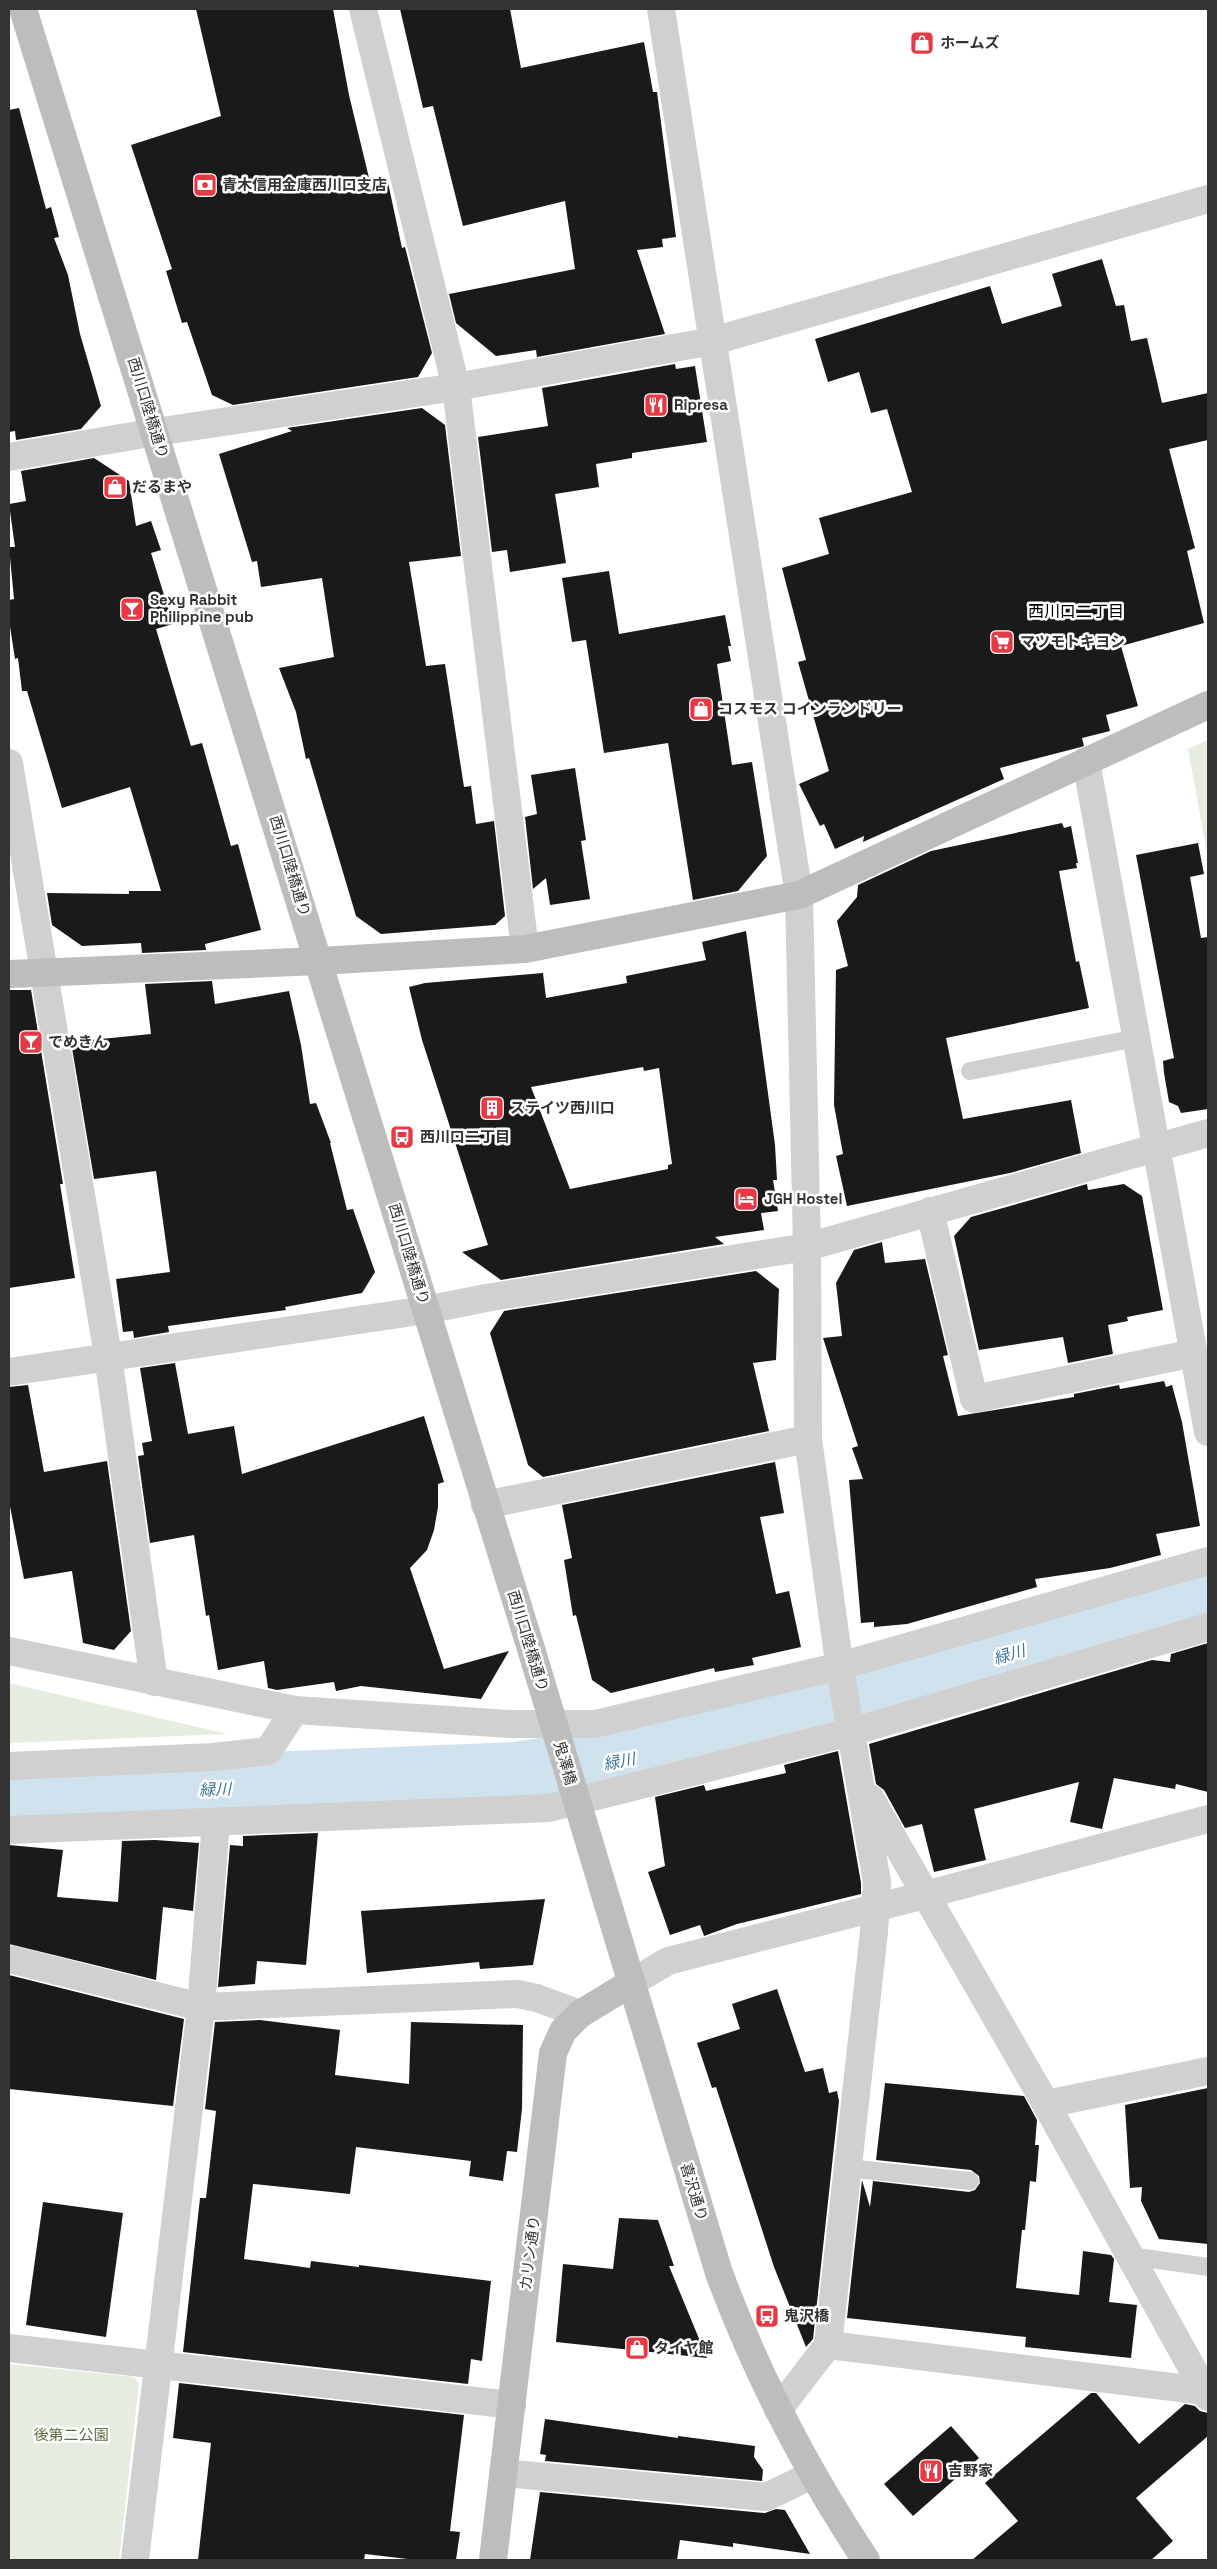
<svg xmlns="http://www.w3.org/2000/svg" width="1217" height="2569" viewBox="0 0 1217 2569" font-family="'Space Grotesk','Noto Sans JP',sans-serif">
<style>
.green{fill:#e6ecdf}
.lines{fill:none;stroke-linecap:round;stroke-linejoin:round}
.river{stroke:#cfe2ee;stroke-width:70}
.building{fill:#1a1a1a;fill-rule:evenodd}
.lane{stroke:#d0d0d0;stroke-width:18}
.street{stroke:#d0d0d0;stroke-width:28}
.secondary{stroke:#bdbdbd;stroke-width:28}
.labels{text-anchor:middle;stroke-width:5;stroke-linejoin:round;paint-order:stroke}
.poi-label{font-size:15px;font-weight:bold;fill:#333;stroke:#fff;text-anchor:start}
.street-label{font-size:15px;fill:#333;stroke:#fff}
.park-label{font-size:15px;fill:#56703f;stroke:#fff}
.neighbourhood-label{font-size:16px;fill:#000;stroke:#fff}
.water-label{font-size:16px;font-style:italic;fill:#3f7597;stroke:#fff}
</style>
<rect width="100%" height="100%" fill="#fff"/>
<g class="green">
<path d="M1208 740V859L1188 749Z"/>
<path d="M9 1683 227 1734 9 1743Z"/>
<path d="M9 2364 134 2377 139 2384 119 2560H9Z"/>
</g>
<g class="lines">
<path class="river" d="M9 1802 191 1790 516 1777 621 1762 1208 1598"/>
</g>
<g class="building">
<path d="M196 9H333L349 95 370 182 387 178 402 248 405 247 432 353 418 377 233 405 212 395 187 322 182 323 166 271 172 269 131 145 221 116Z"/>
<path d="M400 9H510L521 68 644 42 653 92H657L676 237 662 239 663 247 637 250 665 334 537 357 536 350 496 356 456 323 449 294 575 269 565 201 463 226 433 106 423 108Z"/>
<path d="M19 108 46 209 51 207 59 237 54 238 68 275 80 334 101 406 81 429 16 440 15 431 9 432V110Z"/>
<path d="M1102 259 1116 306 1124 305 1131 341 1147 338 1162 403 1208 393V440L1169 449 1195 548 1187 551 1204 623 1121 646 1138 706 1106 715 1110 731 1082 738 1084 746 1081 747 1000 768 1004 779 863 842 864 836 835 849 824 824 820 826 799 784 829 771 798 662 806 660 782 568 829 554 819 518 912 492 887 409 871 413 859 372 828 382 815 339 990 286 1002 324 1062 306 1052 274Z"/>
<path d="M675 364 676 369 695 366 707 442 632 453V458L596 464 599 487 555 494 566 563 510 572 507 550 492 552 478 437 548 426 542 388Z"/>
<path d="M422 408 445 425 461 556 409 562 426 666 445 664 464 787 471 786 476 824 494 821 505 916 495 925 381 934 356 916 309 758 306 759 296 712 279 668 334 657 322 578 261 587 257 561 252 562 219 454 292 431 287 428Z"/>
<path d="M94 458 129 481 136 526 151 521 161 550 151 553 173 624 156 629 191 746 202 743 231 846 238 844 261 930 205 944 206 950 142 953 141 943 82 946 52 925 47 893 129 894V891H161L130 787 62 808 27 691H22L18 658 15 659 9 620V600L14 599 9 547H15L9 504 26 501 21 471Z"/>
<path d="M609 571 619 634 725 615 731 646H728L731 661 717 664 732 765 752 762 767 856 738 891 693 900 668 743 604 753 586 640 572 642 562 578Z"/>
<path d="M575 768 586 840 581 841 590 899 550 905 546 878 533 889 525 817 537 814 531 775Z"/>
<path d="M1062 823 1064 828 1071 826 1078 863H1076L1077 868 1059 871 1076 962 1079 961 1089 1008 946 1038 963 1119 1071 1100 1081 1153 1010 1173 847 1206 836 1156 843 1154 834 1105 836 970 848 966 837 921 857 897 858 885 931 851Z"/>
<path d="M1198 843 1204 874 1190 877 1201 938 1208 937V1109L1181 1113 1178 1106 1169 1102 1164 1073 1163 1061 1174 1058 1136 855Z"/>
<path d="M746 931 775 1145 777 1180H773L778 1211 761 1213 764 1230 715 1237 724 1244 501 1280 462 1252 488 1245 422 1040 409 987 425 983 543 973 546 998 627 983 626 976 706 960 702 942ZM643 1067 644 1071 659 1068 672 1164 668 1165V1169L570 1189 531 1087Z"/>
<path d="M212 981 215 1004 289 991 301 1045 310 1104 316 1103 331 1143H330L347 1210 353 1209 375 1272 362 1293 285 1307 286 1310 168 1326 169 1332 134 1338 133 1331 123 1332 116 1279 170 1272 156 1171 94 1179 71 1042 151 1034 145 984Z"/>
<path d="M9 990H31L63 1184H60L75 1278 9 1288Z"/>
<path d="M1087 1184 1088 1190 1124 1184 1142 1196 1163 1310 1127 1317 1128 1321 1108 1325 1113 1354 1068 1363 1063 1337 979 1350 954 1236 971 1217Z"/>
<path d="M882 1242 885 1263 925 1259 948 1355 943 1356 958 1416 1074 1397V1394L1119 1385 1120 1389 1164 1381 1166 1387 1172 1385 1182 1422 1200 1526 1156 1534 1161 1555 1110 1568 1035 1579 1037 1587 907 1624 874 1627V1622L861 1623 849 1480 863 1479 852 1448 858 1446 823 1338 842 1336 836 1283 854 1250Z"/>
<path d="M756 1271 779 1289 776 1360 753 1363 769 1431 543 1477 528 1465 490 1333 504 1311Z"/>
<path d="M175 1363 188 1434 234 1426 242 1474 424 1416 444 1482 438 1484V1507L434 1530 427 1550 410 1568 444 1669 509 1651 481 1699 361 1686 336 1691 334 1682 277 1690 268 1688 264 1661 218 1670 209 1615 206 1616 194 1535 150 1543 138 1456 144 1455 142 1443 152 1441 140 1368Z"/>
<path d="M28 1385 44 1472 107 1461 131 1631 114 1650 83 1643 72 1571 24 1579 9 1501V1387Z"/>
<path d="M775 1462 784 1513 760 1517 776 1594 789 1591 801 1647 752 1658 754 1665 715 1672 714 1668 611 1693 592 1680 576 1615 573 1616 564 1560 572 1558 562 1505Z"/>
<path d="M1208 1643V1792L1176 1784 1175 1789 1114 1778 1102 1829 1070 1822 1079 1782 974 1809 986 1860 934 1872 922 1824 905 1828 884 1790 876 1784 869 1744 1152 1660 1170 1662 1171 1654Z"/>
<path d="M838 1751 861 1883V1894L737 1924 704 1936 700 1925 670 1935 648 1872 665 1866 655 1797 704 1785 706 1791 786 1773 784 1765Z"/>
<path d="M318 1833 306 1965 257 1961 255 1984 218 1987 230 1845 243 1846V1836Z"/>
<path d="M155 1840 199 1843 193 1911 163 1907 156 1980 9 1944V1845L63 1850 57 1897 118 1902 122 1841Z"/>
<path d="M545 1899 533 1965 480 1969 479 1962 367 1973 361 1911Z"/>
<path d="M9 1975 184 2019 173 2106 9 2089Z"/>
<path d="M777 1989 805 2072 823 2068 829 2093 837 2091 839 2101 813 2339 806 2347 774 2267 716 2087 712 2088 697 2043 740 2029 732 2004Z"/>
<path d="M260 2020 340 2030 335 2075 409 2084 411 2022 523 2025 522 2109 517 2152 507 2151 503 2181 469 2176 471 2161 356 2147 350 2194 253 2184 244 2259 310 2268 311 2261 359 2267V2265L491 2281 482 2361 471 2359 468 2384 183 2352 200 2198H206L216 2111 205 2109 215 2022Z"/>
<path d="M885 2083 1024 2096 1037 2120 1035 2145H1039L1036 2182 1030 2181 1025 2230H1022L1016 2288 1079 2295 1083 2251 1111 2255 1114 2259 1109 2302 1137 2305 1131 2358 1025 2347 1026 2337 847 2318 862 2180 870 2207 873 2181 969 2192 975 2190 980 2183 979 2176 971 2170 876 2160Z"/>
<path d="M1208 2088V2244L1159 2239 1141 2201 1142 2187 1130 2188 1125 2105Z"/>
<path d="M43 2202 123 2213 106 2337 26 2325Z"/>
<path d="M619 2218 658 2220 674 2266H669L707 2358 556 2342 563 2264 613 2269Z"/>
<path d="M179 2383 464 2415 450 2531 460 2532 456 2560H416L365 2554 364 2560H198L211 2443 173 2438Z"/>
<path d="M1091 2393H1096L1139 2444 1185 2404 1195 2406 1200 2411 1208 2413V2436L1136 2498 1173 2541 1151 2560H972L1018 2521 985 2483Z"/>
<path d="M545 2419 678 2438V2436L755 2446 754 2457 763 2470 762 2481 545 2461 546 2455 540 2454Z"/>
<path d="M951 2426 979 2458 913 2516 884 2484Z"/>
<path d="M540 2492 765 2513 776 2509 785 2510 810 2554 733 2543V2547L680 2540 677 2560H530Z"/>
</g>
<g class="lines">
<g class="lane">
<path d="M970 1071 1137 1038"/>
<path d="M847 2168 970 2181"/>
<path d="M1130 2256 1208 2267"/>
</g>
<g class="street">
<path d="M363 9 456 387 525 949"/>
<path d="M661 9 799 895 807 1247 808 1439 840 1669 877 1882 874 1932 828 2345 778 2410"/>
<path d="M9 457 156 432 456 387 713 341 1208 199"/>
<path d="M1086 761 1208 1432"/>
<path d="M9 763 108 1356 154 1682"/>
<path d="M930 1211 974 1399 1194 1353"/>
<path d="M9 1372 426 1310 486 1298 807 1247 1208 1133"/>
<path d="M485 1505 808 1439"/>
<path d="M9 1651 295 1710 510 1724H595L840 1666 1208 1561"/>
<path d="M9 1766 213 1757 268 1751 295 1710"/>
<path d="M870 1798 1046 2104 1208 2397"/>
<path d="M9 1830 549 1808 851 1732 1208 1627"/>
<path d="M9 1959 201 2007 517 1994 537 1998 580 2014"/>
<path d="M631 1983 668 1961 925 1895 1208 1819"/>
<path d="M1046 2104 1208 2071"/>
<path d="M828 2345 1205 2391"/>
<path d="M9 2348 512 2405"/>
<path d="M503 2473 766 2497 812 2475"/>
<path d="M135 2560 201 2007 216 1822"/>
</g>
<g class="secondary">
<path d="M23 9 532 1652 719 2273C757 2375 806 2470 866 2560"/>
<path d="M9 974 319 961 525 949 799 895 1208 705"/>
<path d="M493 2560 553 2053 563 2031 580 2014 631 1983"/>
</g>
</g>
<defs>
<g id="shop-square" transform="scale(1.25)"><rect x="-9" y="-9" width="18" height="18" rx="4" fill="#e63946" stroke="#fff"/><path d="M-5-2.5h2.3a2.7 3.5 0 0 1 5.4 0H5L5.5 6h-11ZM-1.5-2.5h3a1.5 2.3 0 0 0-3 0Z" fill="#fff"/></g>
<g id="bank-square" transform="scale(1.25)"><rect x="-9" y="-9" width="18" height="18" rx="4" fill="#e63946" stroke="#fff"/><path d="M-6-4H6V4H-6ZM0-2.3a2.3 2.3 0 1 0 0 4.6a2.3 2.3 0 1 0 0-4.6Z" fill="#fff"/></g>
<g id="restaurant-square" transform="scale(1.25)"><rect x="-9" y="-9" width="18" height="18" rx="4" fill="#e63946" stroke="#fff"/><path d="M-5-6h1v4h1v-4h1v4h1v-4h1v5L-1.5 .5V6h-2V.5L-5-1ZM5-6V6H3V1.5H1.5Q1.5-4 5-6Z" fill="#fff"/></g>
<g id="bar-square" transform="scale(1.25)"><rect x="-9" y="-9" width="18" height="18" rx="4" fill="#e63946" stroke="#fff"/><path d="M-6-5H6L.8 .8V4.5H3.5V6h-7V4.5H-.8V.8Z" fill="#fff"/></g>
<g id="supermarket-square" transform="scale(1.25)"><rect x="-9" y="-9" width="18" height="18" rx="4" fill="#e63946" stroke="#fff"/><path d="M-6-5.5h2.5l.6 2H6L4.5 2H-2.5L-4.4-4H-6ZM-1.5 3.2a1.3 1.3 0 1 0 .1 0ZM3 3.2a1.3 1.3 0 1 0 .1 0Z" fill="#fff"/></g>
<g id="building-square" transform="scale(1.25)"><rect x="-9" y="-9" width="18" height="18" rx="4" fill="#e63946" stroke="#fff"/><path d="M-4-6H4V6H1V3H-1V6H-4ZM-2.5-4.3h1.7v1.8h-1.7ZM.8-4.3h1.7v1.8H.8ZM-2.5-1h1.7V.8h-1.7ZM.8-1h1.7V.8H.8Z" fill="#fff"/></g>
<g id="bus-square" transform="scale(1.25)"><rect x="-9" y="-9" width="18" height="18" rx="4" fill="#e63946" stroke="#fff"/><path d="M-5-6H5V4H4V6H2V4H-2V6H-4V4H-5ZM-3.5-4V0h7V-4ZM-3.5 1.2v1.5H-2V1.2ZM2 1.2v1.5H3.5V1.2Z" fill="#fff"/></g>
<g id="hotel-square" transform="scale(1.25)"><rect x="-9" y="-9" width="18" height="18" rx="4" fill="#e63946" stroke="#fff"/><path d="M-6-4.5h1.5V1H6V5H4.5V3h-9V5H-6ZM-4 0a1.8 1.8 0 1 1 3.6 0ZM.5 0V-2.5h3Q6-2.5 6 0Z" fill="#fff"/></g>
</defs>
<g fill-rule="evenodd">
<use href="#shop-square" x="922" y="43"/>
<use href="#bank-square" x="205" y="185"/>
<use href="#restaurant-square" x="656" y="405"/>
<use href="#shop-square" x="115" y="487"/>
<use href="#bar-square" x="132" y="609"/>
<use href="#supermarket-square" x="1002" y="642"/>
<use href="#shop-square" x="701" y="709"/>
<use href="#bar-square" x="31" y="1042"/>
<use href="#building-square" x="492" y="1108"/>
<use href="#bus-square" x="402" y="1137"/>
<use href="#hotel-square" x="746" y="1199"/>
<use href="#bus-square" x="767" y="2316"/>
<use href="#shop-square" x="637" y="2348"/>
<use href="#restaurant-square" x="931" y="2471"/>
</g>
<g class="labels">
<g class="poi-label">
<text x="940" y="48">ホームズ</text>
<text x="222" y="190">青木信用金庫西川口支店</text>
<text x="674" y="410">Ripresa</text>
<text x="132" y="492">だるまや</text>
<text x="150" y="605">Sexy Rabbit<tspan x="150" dy="17">Philippine pub</tspan></text>
<text x="1020" y="647">マツモトキヨシ</text>
<text x="718" y="714">コスモス コインランドリー</text>
<text x="48" y="1047">でめきん</text>
<text x="510" y="1113">ステイツ西川口</text>
<text x="420" y="1142">西川口二丁目</text>
<text x="764" y="1204">JGH Hostel</text>
<text x="784" y="2321">鬼沢橋</text>
<text x="654" y="2353">タイヤ館</text>
<text x="948" y="2476">吉野家</text>
</g>
<g class="street-label">
<text transform="translate(148 408) rotate(73)" y="5">西川口陸橋通り</text>
<text transform="translate(290 866) rotate(73)" y="5">西川口陸橋通り</text>
<text transform="translate(409 1254) rotate(73)" y="5">西川口陸橋通り</text>
<text transform="translate(528 1641) rotate(73)" y="5">西川口陸橋通り</text>
<text transform="translate(565 1763) rotate(74)" y="5">鬼澤橋</text>
<text transform="translate(694 2192) rotate(73)" y="5">喜沢通り</text>
<text transform="translate(530 2253) rotate(-83)" y="5">カリン通り</text>
</g>
<g class="park-label">
<text x="71" y="2440">後第二公園</text>
</g>
<g class="neighbourhood-label">
<text x="1076" y="617">西川口二丁目</text>
</g>
<g class="water-label">
<text transform="translate(1009 1654) rotate(-16)" y="6">緑川</text>
<text transform="translate(619 1761) rotate(-11)" y="6">緑川</text>
<text transform="translate(215 1789) rotate(-2)" y="6">緑川</text>
</g>
</g>
<rect width="1217" height="2569" fill="none" stroke="#333333" stroke-width="20"/>
</svg>
